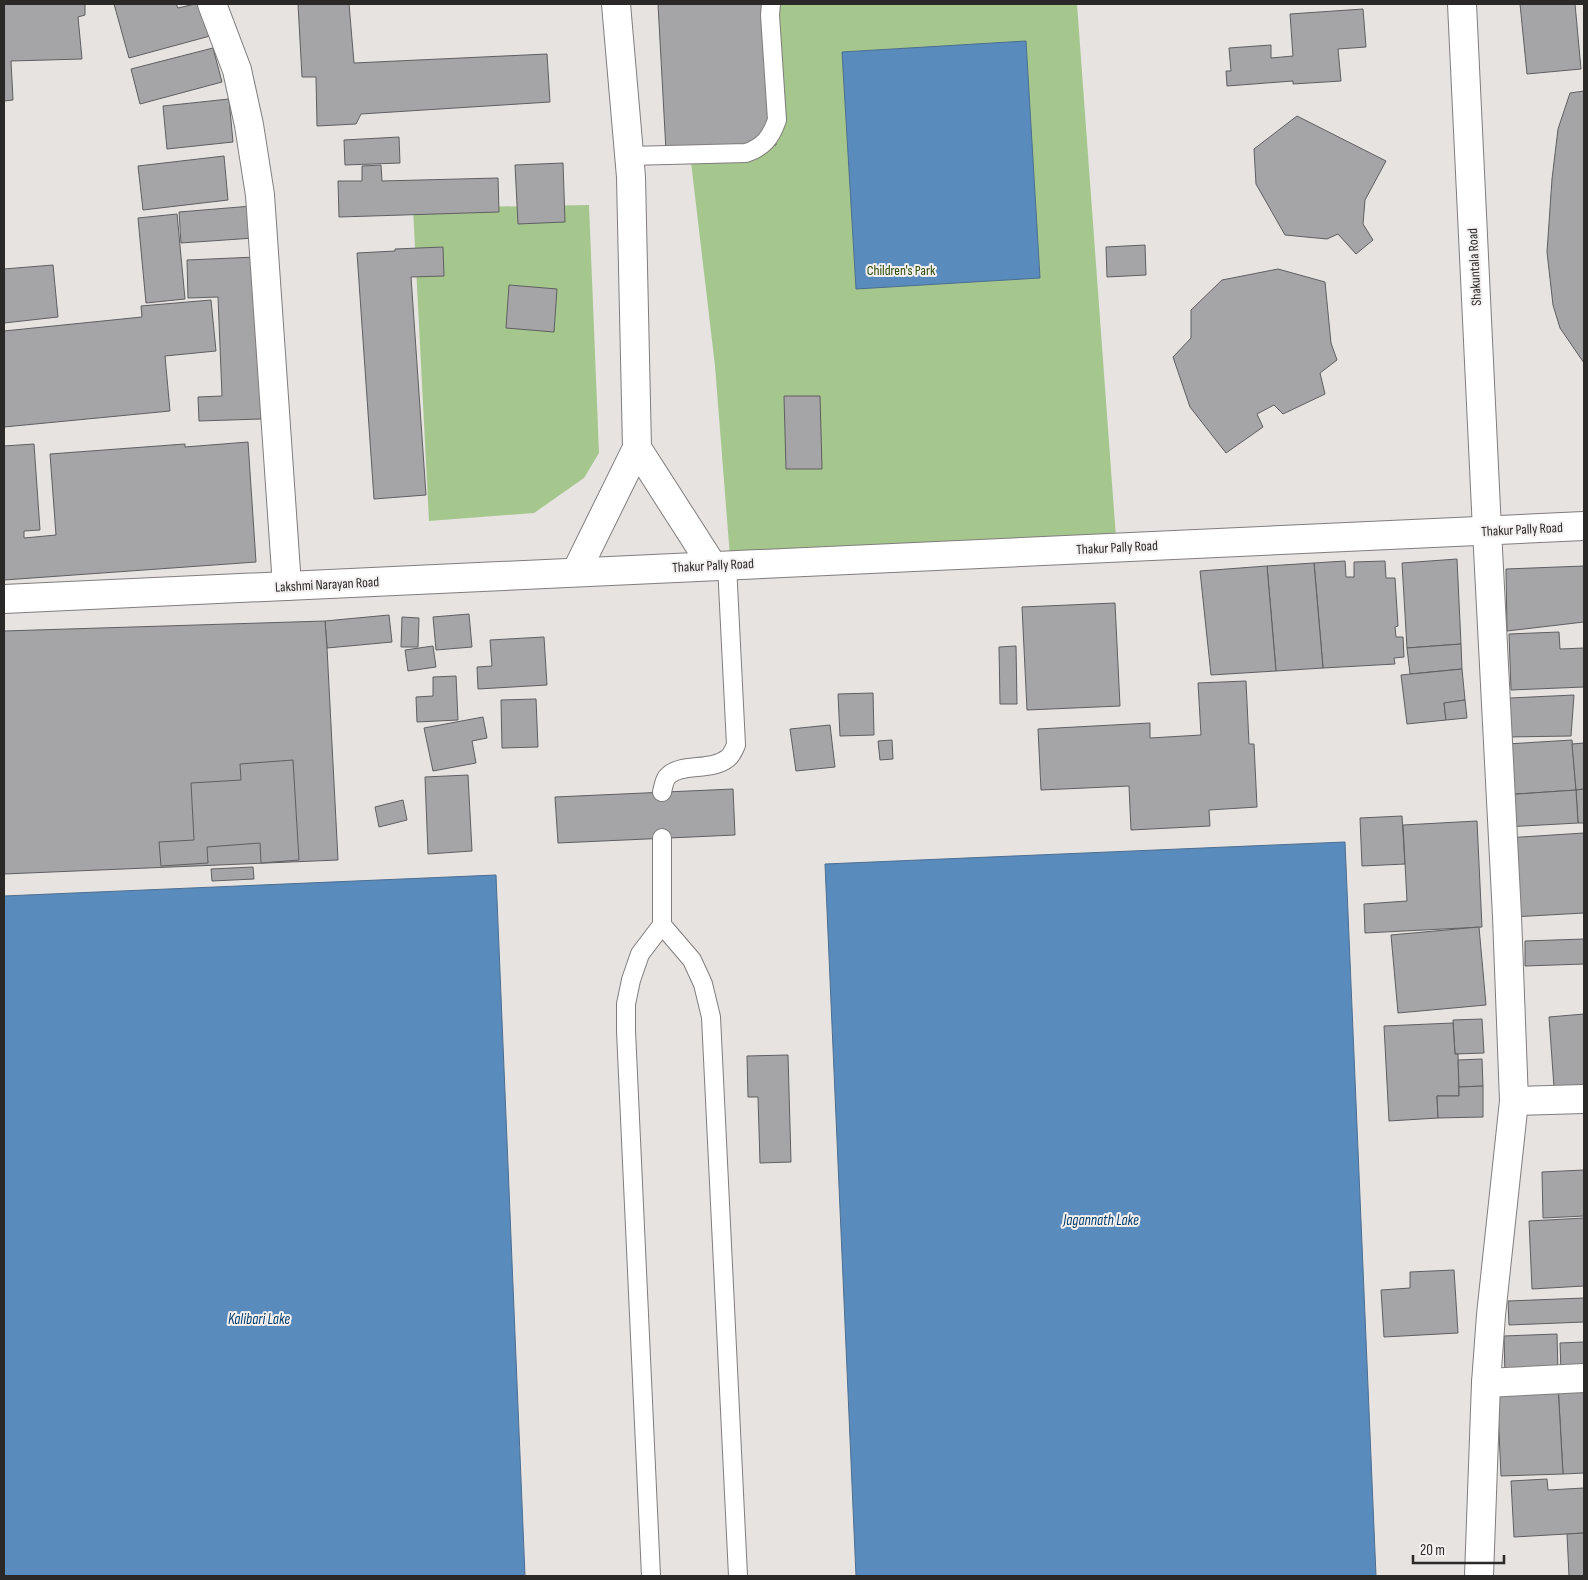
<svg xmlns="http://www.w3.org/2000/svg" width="1588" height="1580" viewBox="0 0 1588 1580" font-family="'Sofia Sans Condensed',sans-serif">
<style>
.green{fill:#a5c78e}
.water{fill:#5a8bbd;stroke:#4c6e90}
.building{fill:#a5a4a7;stroke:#5f5e61}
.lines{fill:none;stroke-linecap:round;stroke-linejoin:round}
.lane-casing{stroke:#807d7c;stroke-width:20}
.street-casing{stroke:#807d7c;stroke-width:30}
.lane{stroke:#fff;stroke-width:18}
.street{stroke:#fff;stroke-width:28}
.labels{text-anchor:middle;stroke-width:4;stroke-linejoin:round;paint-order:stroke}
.street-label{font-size:14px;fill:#2a2928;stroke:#f4f0ef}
.park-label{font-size:14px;fill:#294905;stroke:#f4f0ef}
.water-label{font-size:15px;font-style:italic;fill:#003b6b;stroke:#f4f0ef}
</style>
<rect width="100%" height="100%" fill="#e6e3e1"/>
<g class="green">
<path d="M755 4H1077L1116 538 730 557 715 366 689 145 758 136Z"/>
<path d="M589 205 599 453 584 478 534 513 429 521 413 208Z"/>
</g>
<g class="water">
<path d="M1026 41 1040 278 856 289 842 52Z"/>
<path d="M1345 842 1376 1576H856L825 864Z"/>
<path d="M496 875 525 1576H4V896Z"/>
</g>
<g class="building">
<path d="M4 4H85V15L78 17 82 59 11 61 13 100 4 101Z"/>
<path d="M114 4H176L178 8 195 4H202L210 36 129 58Z"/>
<path d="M298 4H349L354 63 547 54 550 102 361 114 356 124 317 126 316 77H302Z"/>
<path d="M658 4H769L776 145 666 151Z"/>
<path d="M1520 4H1575L1581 69 1527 74Z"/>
<path d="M1363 9 1366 47 1338 49 1341 81 1293 84V81L1227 86 1226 71H1231L1229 48 1271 45V58L1293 56 1290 14Z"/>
<path d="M213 48 222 82 140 104 131 69Z"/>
<path d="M1584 91V363L1560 328 1553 305 1547 252 1552 179 1558 129 1570 93Z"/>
<path d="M229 99 233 142 167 149 163 106Z"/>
<path d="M1297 116 1386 161 1365 200 1363 224 1373 240 1356 254 1338 234 1327 239 1285 235 1256 184 1254 149Z"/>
<path d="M399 137 400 163 345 165 344 140Z"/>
<path d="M224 156 228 200 143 210 138 166Z"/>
<path d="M563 163 565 222 518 224 515 165Z"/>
<path d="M381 165 382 181 498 178 499 212 339 217 338 181H362V166Z"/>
<path d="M252 206 254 238 181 243 179 212Z"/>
<path d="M177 214 185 299 146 303 138 218Z"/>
<path d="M1145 245 1146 275 1107 277 1106 247Z"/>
<path d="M443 247 444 276 411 277 426 495 374 499 357 253 395 251V249Z"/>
<path d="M256 257 261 419 199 421 198 397 222 396 218 297 188 298 187 260Z"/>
<path d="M53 265 58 317 4 323V269Z"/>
<path d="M1278 269 1325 282 1331 343 1337 360 1320 373 1325 394 1283 414 1274 405 1257 414 1263 427 1226 453 1190 407 1173 357 1191 338V310L1222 280Z"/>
<path d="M509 285 557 289 554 332 506 328Z"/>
<path d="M211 300 216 351 165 356 170 411 4 427V331L142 317 141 306Z"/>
<path d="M784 396H820L822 469H786Z"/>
<path d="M248 442 256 562 4 580V446L34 444 40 530 24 531V538L56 535 50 454 185 444V447Z"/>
<path d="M1457 559 1461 644 1407 648 1402 563Z"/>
<path d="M1345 561 1346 577H1354V562L1385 561 1386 578H1395L1398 626 1395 627 1396 637H1403L1404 657 1394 658 1395 664 1323 668 1314 563Z"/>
<path d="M1314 563 1323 668 1276 671 1267 566Z"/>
<path d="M1267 566 1276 671 1211 675 1200 571Z"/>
<path d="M1584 566V622L1507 631 1506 569Z"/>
<path d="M1115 603 1120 706 1027 710 1022 607Z"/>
<path d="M469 614 472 647 436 650 433 617Z"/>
<path d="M389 615 392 642 327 648 325 621Z"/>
<path d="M402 617 419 618 418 647H401Z"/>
<path d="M325 621 327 648 338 860 4 874V631Z"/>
<path d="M1559 632 1560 649 1584 648V687L1511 690 1509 634Z"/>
<path d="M544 637 547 685 478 689 477 667 492 666 490 640Z"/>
<path d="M1461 644 1462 669 1410 674 1407 648Z"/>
<path d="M433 646 436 667 408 671 405 650Z"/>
<path d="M1016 646 1017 704H1000L999 647Z"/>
<path d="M1462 669 1465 700 1444 703 1446 720 1407 724 1401 675Z"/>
<path d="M456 676 458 720 417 722 416 697 433 696V677Z"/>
<path d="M1246 681 1249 744H1254L1257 807 1209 810 1210 826 1131 830 1129 786 1041 790 1038 729 1150 723V738L1201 735 1198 683Z"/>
<path d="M873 693 874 735 840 736 838 694Z"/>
<path d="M1574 695 1571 736 1506 737 1510 698Z"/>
<path d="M536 699 538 747 502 748 501 700Z"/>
<path d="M1465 700 1467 718 1446 720 1444 703Z"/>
<path d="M483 717 487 738 472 741 476 763 433 771 424 728Z"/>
<path d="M830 725 835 767 796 771 790 729Z"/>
<path d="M892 740 893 759 880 760 878 741Z"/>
<path d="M1572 740 1576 790 1503 795 1507 744Z"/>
<path d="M1584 743V789L1576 790 1572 744Z"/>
<path d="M293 760 299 860 261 863 260 843 207 847 208 863 161 866 159 842 194 840 191 783 241 780 240 764Z"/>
<path d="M468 775 472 851 428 854 425 777Z"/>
<path d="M733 789 735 835 558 843 555 797Z"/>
<path d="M1584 789V823H1578L1576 790Z"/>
<path d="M1576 790 1578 823 1505 827 1503 795Z"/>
<path d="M403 800 407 820 379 827 375 807Z"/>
<path d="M1402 816 1405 864 1362 866 1360 818Z"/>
<path d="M1477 821 1482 927 1365 933 1364 904 1407 901 1403 825Z"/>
<path d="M1584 833V913L1512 917 1506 838Z"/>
<path d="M253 867 254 879 212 881 211 869Z"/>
<path d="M1479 927 1486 1005 1398 1013 1391 935Z"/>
<path d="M1584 939V964L1525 966V941Z"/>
<path d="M1584 1014V1085L1554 1087 1549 1017Z"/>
<path d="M1482 1019 1484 1053 1455 1054 1453 1020Z"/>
<path d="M1453 1023 1455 1054H1458L1459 1096H1437L1438 1118 1389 1121 1384 1026Z"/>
<path d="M788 1055 791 1162 760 1163 758 1097H748L747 1056Z"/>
<path d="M1482 1059 1483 1086 1459 1087 1458 1060Z"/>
<path d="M1483 1086V1117L1438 1118 1437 1096H1459V1087Z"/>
<path d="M1584 1170V1216L1543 1218 1542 1172Z"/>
<path d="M1584 1218V1286L1532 1289 1529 1221Z"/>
<path d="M1454 1270 1458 1333 1384 1337 1381 1290 1410 1288V1272Z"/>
<path d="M1584 1298V1331V1322L1509 1325 1508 1301Z"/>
<path d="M1557 1334 1558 1374 1505 1376 1504 1336Z"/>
<path d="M1584 1342V1371L1561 1372 1560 1343Z"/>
<path d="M1584 1384V1473L1563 1474 1558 1385Z"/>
<path d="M1558 1385 1563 1474 1501 1476 1497 1388Z"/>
<path d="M1547 1479 1548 1490 1584 1488V1533L1514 1537 1511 1481Z"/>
<path d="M1584 1533V1576H1569L1567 1534Z"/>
</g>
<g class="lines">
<g class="lane-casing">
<g id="lane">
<path d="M629 156 746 153C764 147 771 137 777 120L770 15 771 4"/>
<path d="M662 792C663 788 664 781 667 777 680 762 711 772 728 758 732 755 734 749 736 745L727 565"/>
<path d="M662 925 692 960 703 984 711 1017 738 1576"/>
<path d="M651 1576 626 1031V1004L631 980 640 954 662 925V838"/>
</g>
</g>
<g class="street-casing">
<g id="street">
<path d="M212 4 237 70 249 125 260 195 287 586"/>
<path d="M1462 4 1487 530 1507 916 1514 1101 1491 1315 1486 1383 1479 1576"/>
<path d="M637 448 712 565"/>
<path d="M576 572 637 448 631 177 616 4"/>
<path d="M4 599 1584 526"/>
<path d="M1514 1101 1584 1099"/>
<path d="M1486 1383 1584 1378"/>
</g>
</g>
<use href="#lane" class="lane"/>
<use href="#street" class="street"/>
</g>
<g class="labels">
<g class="street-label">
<text transform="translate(1474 267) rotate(-93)" y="5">Shakuntala Road</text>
<text transform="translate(1522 529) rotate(-3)" y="5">Thakur Pally Road</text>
<text transform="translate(1117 547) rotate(-3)" y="5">Thakur Pally Road</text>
<text transform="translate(713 565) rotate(-3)" y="5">Thakur Pally Road</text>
<text transform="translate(327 584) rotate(-3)" y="5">Lakshmi Narayan Road</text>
</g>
<g class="park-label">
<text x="901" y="275">Children's Park</text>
</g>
<g class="water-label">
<text x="1101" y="1225">Jagannath Lake</text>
<text x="259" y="1324">Kalibari Lake</text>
</g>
</g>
<rect width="1588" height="1580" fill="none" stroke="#2a2928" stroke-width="10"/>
<path d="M1413 1555v8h91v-8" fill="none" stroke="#2a2928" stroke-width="2.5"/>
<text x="1420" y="1555" font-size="15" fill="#2a2928" stroke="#f4f0ef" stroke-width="4" paint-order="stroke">20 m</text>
</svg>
